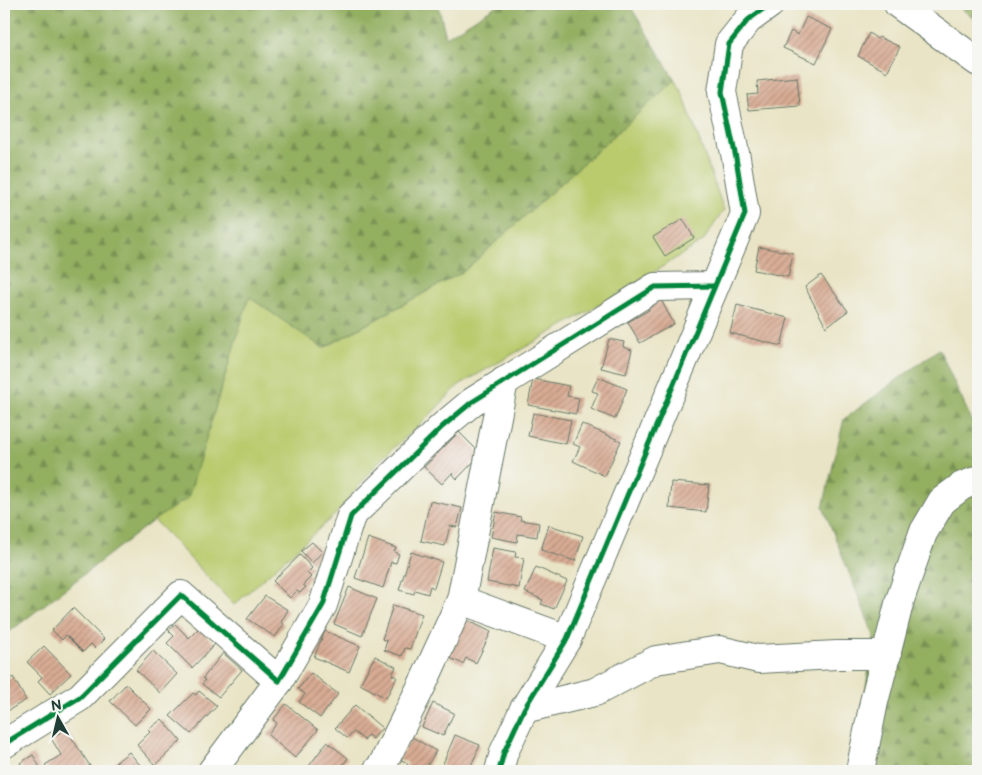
<svg xmlns="http://www.w3.org/2000/svg" width="982" height="775" viewBox="0 0 982 775" font-family="'Balsamiq Sans',sans-serif">
<style>
.green{fill:#bacb6e;stroke:#6c8451}
.forest{fill:url(#forest-firs);stroke:#59764a}
.building{fill:url(#building-hatch)}
.lines{fill:none;stroke-linecap:round;stroke-linejoin:round}
.minor-casing{stroke:#667767;stroke-width:30}
.minor{stroke:#fff;stroke-width:28}
.cycleway-casing{stroke:#f6f6f2;stroke-width:8}
.cycleway{stroke:#00873e;stroke-width:5}
</style>
<defs>
<pattern id="forest-firs" width="22" height="20" patternUnits="userSpaceOnUse" patternTransform="scale(1.25)"><rect width="22" height="20" fill="#93af61"/><path d="M5 1l3.5 6h-7zM16 11l3.5 6h-7z" fill="#779051"/></pattern>
<pattern id="building-hatch" width="6" height="6" patternUnits="userSpaceOnUse" patternTransform="scale(1.25)"><rect width="6" height="6" fill="#d9ac94"/><path d="M-1 1l2-2M0 6l6-6M5 7l2-2" fill="none" stroke="#af8d7a"/></pattern>
</defs>
<rect width="100%" height="100%" fill="#f6f6f2"/>
<filter id="ink" filterUnits="userSpaceOnUse"><feTurbulence type="fractalNoise" baseFrequency=".02" numOctaves="2"/><feDisplacementMap in="SourceGraphic" scale="10" xChannelSelector="R" yChannelSelector="G"/><feConvolveMatrix kernelMatrix="1 2 1 2 8 2 1 2 1" color-interpolation-filters="sRGB"/></filter>
<filter id="wash" filterUnits="userSpaceOnUse"><feTurbulence type="fractalNoise" baseFrequency=".0096" numOctaves="4" result="noise"/><feDisplacementMap in="SourceGraphic" scale="20" xChannelSelector="R" yChannelSelector="G"/><feGaussianBlur stdDeviation="1.12" result="paint"/><feColorMatrix in="noise" values="0 0 0 0 0 0 0 0 0 0 0 0 0 0 0 0 0 1.4 0 .05"/><feComposite in="paint" operator="in"/></filter>
<g filter="url(#wash)">
<rect width="100%" height="100%" fill="#e9e4c5"/>
<path class="green" d="M675 80 682 92 724 210 703 241 624 291 459 385 425 420 378 462 339 511 234 605 154 520 249 297 324 348 464 271Z"/>
<g class="forest">
<path d="M4 4H438L446 37 499 4H629L675 80 464 271 323 348 249 297 188 498 154 520 4 636Z"/>
<path d="M955 4H978V21Z"/>
<path d="M939 349 978 434V771H853L874 636 823 507 844 419Z"/>
</g>
<g id="blocks">
<g class="building">
<path d="M806 17 832 29 816 63 783 48 791 31 798 35Z"/>
<path d="M869 33 877 39 879 37 900 47 887 72 858 56Z"/>
<path d="M797 77 800 106 749 110 747 95 758 94 757 81Z"/>
<path d="M683 219 694 238 665 256 653 237Z"/>
<path d="M759 247 793 253 788 277 754 270Z"/>
<path d="M821 275 848 311 826 327 805 287Z"/>
<path d="M661 300 674 324 640 343 628 322 649 310 648 308Z"/>
<path d="M737 305 788 318 781 346 730 333Z"/>
<path d="M609 339 624 342 623 347 632 350 626 374 601 368Z"/>
<path d="M598 377 627 389 615 419 591 409 598 393 592 391Z"/>
<path d="M533 379 569 386 567 396 579 398 576 414 528 405Z"/>
<path d="M533 413 571 420 566 444 528 436Z"/>
<path d="M582 424 621 441 605 476 573 461 580 447 573 444Z"/>
<path d="M459 432 481 454 457 479 452 473 442 484 424 467Z"/>
<path d="M671 482 709 485 706 512 669 508Z"/>
<path d="M430 501 462 508 457 527 450 526 445 546 421 541Z"/>
<path d="M496 512 521 517 520 520 539 523 537 537 518 534 517 542 491 537Z"/>
<path d="M549 525 583 536 575 561 541 550Z"/>
<path d="M368 538 396 548 394 552 399 554 396 563 391 562 383 588 355 578Z"/>
<path d="M312 542 322 552 312 563 301 551Z"/>
<path d="M493 548 516 552 515 557 524 558 519 588 487 582Z"/>
<path d="M411 552 442 562 434 588 430 586 428 594 415 590 414 594 399 590Z"/>
<path d="M300 555 312 568 307 573 311 577 303 585 306 587 300 593 297 591 290 598 273 581Z"/>
<path d="M536 567 567 581 554 609 541 604 543 600 525 592Z"/>
<path d="M349 587 377 599 362 636 334 624Z"/>
<path d="M265 596 288 610 281 622 284 624 275 637 247 619Z"/>
<path d="M393 605 422 614 410 649 405 648 402 656 384 650 387 641 382 639Z"/>
<path d="M73 608 104 639 95 648 91 644 83 652 66 635 62 640 52 630Z"/>
<path d="M467 620 491 632 476 663 466 658 463 664 448 657Z"/>
<path d="M175 624 189 638 199 628 215 644 192 668 167 643 174 636 169 631Z"/>
<path d="M325 631 360 646 349 672 314 657Z"/>
<path d="M44 646 71 674 50 694 38 681 42 677 27 662Z"/>
<path d="M153 651 177 674 160 693 136 670Z"/>
<path d="M223 653 242 670 219 697 202 684 205 680 203 678Z"/>
<path d="M375 656 396 667 392 675 397 677 386 698 360 684Z"/>
<path d="M311 673 338 694 320 718 299 702 305 694 298 689Z"/>
<path d="M13 677 26 700 4 713V682Z"/>
<path d="M126 684 151 709 135 725 110 701Z"/>
<path d="M199 691 217 706 191 734 170 716 193 693 196 695Z"/>
<path d="M433 703 454 713 443 736 422 727Z"/>
<path d="M286 704 318 730 295 758 268 735 277 723 273 720Z"/>
<path d="M355 705 382 728 373 739 368 735 364 740 354 732 347 738 335 728Z"/>
<path d="M162 719 181 741 155 765 137 745 150 732 148 730Z"/>
<path d="M66 729 90 766 83 771H49L45 765 61 755 51 738Z"/>
<path d="M455 735 480 745 469 771H456L442 766Z"/>
<path d="M412 737 436 751 424 771H403L408 763 399 759Z"/>
<path d="M327 742 348 758 338 771H308L306 770Z"/>
<path d="M129 752 145 771H109L107 769Z"/>
<path d="M33 755 42 771H24L20 763Z"/>
</g>
</g>
</g>
<g filter="url(#ink)">
<use href="#blocks" fill-opacity="0" stroke="#667767" stroke-width="1"/>
<g class="lines">
<g class="minor-casing">
<g id="minor">
<path d="M898 4 978 62"/>
<path d="M461 600 567 639"/>
<path d="M524 709 595 692 656 660 720 650 758 659 837 655H887"/>
<path d="M4 744 80 697 181 595 279 681 323 605 351 516 442 427 472 402 655 287 714 286"/>
<path d="M212 771 279 681"/>
<path d="M377 771 383 764 424 681 461 600 504 381"/>
<path d="M499 771 504 752 524 709 567 639 745 214 736 158 722 92 729 44 748 20 770 4"/>
<path d="M860 771 874 702 900 600 923 533 942 501 962 486 978 480"/>
</g>
</g>
<use href="#minor" class="minor"/>
<g class="cycleway-casing">
<g id="cycleway">
<path d="M4 744 80 697 181 595 279 681 323 605 351 516 442 427 472 402 655 287 714 286"/>
<path d="M499 771 504 752 524 709 567 639 745 214 736 158 722 92 729 44 748 20 770 4"/>
</g>
</g>
<use href="#cycleway" class="cycleway"/>
</g>
</g>
<rect width="982" height="775" fill="none" stroke="#f6f6f2" stroke-width="20"/>
<g transform="translate(58 718) rotate(352)" stroke="#f6f6f2" stroke-width="4" paint-order="stroke">
<path d="M0-4L9 19L0 12L-9 19Z" fill="#1f3d34"/>
<text y="-8" font-size="14" font-weight="bold" text-anchor="middle" fill="#1f3d34">N</text>
</g>
</svg>
